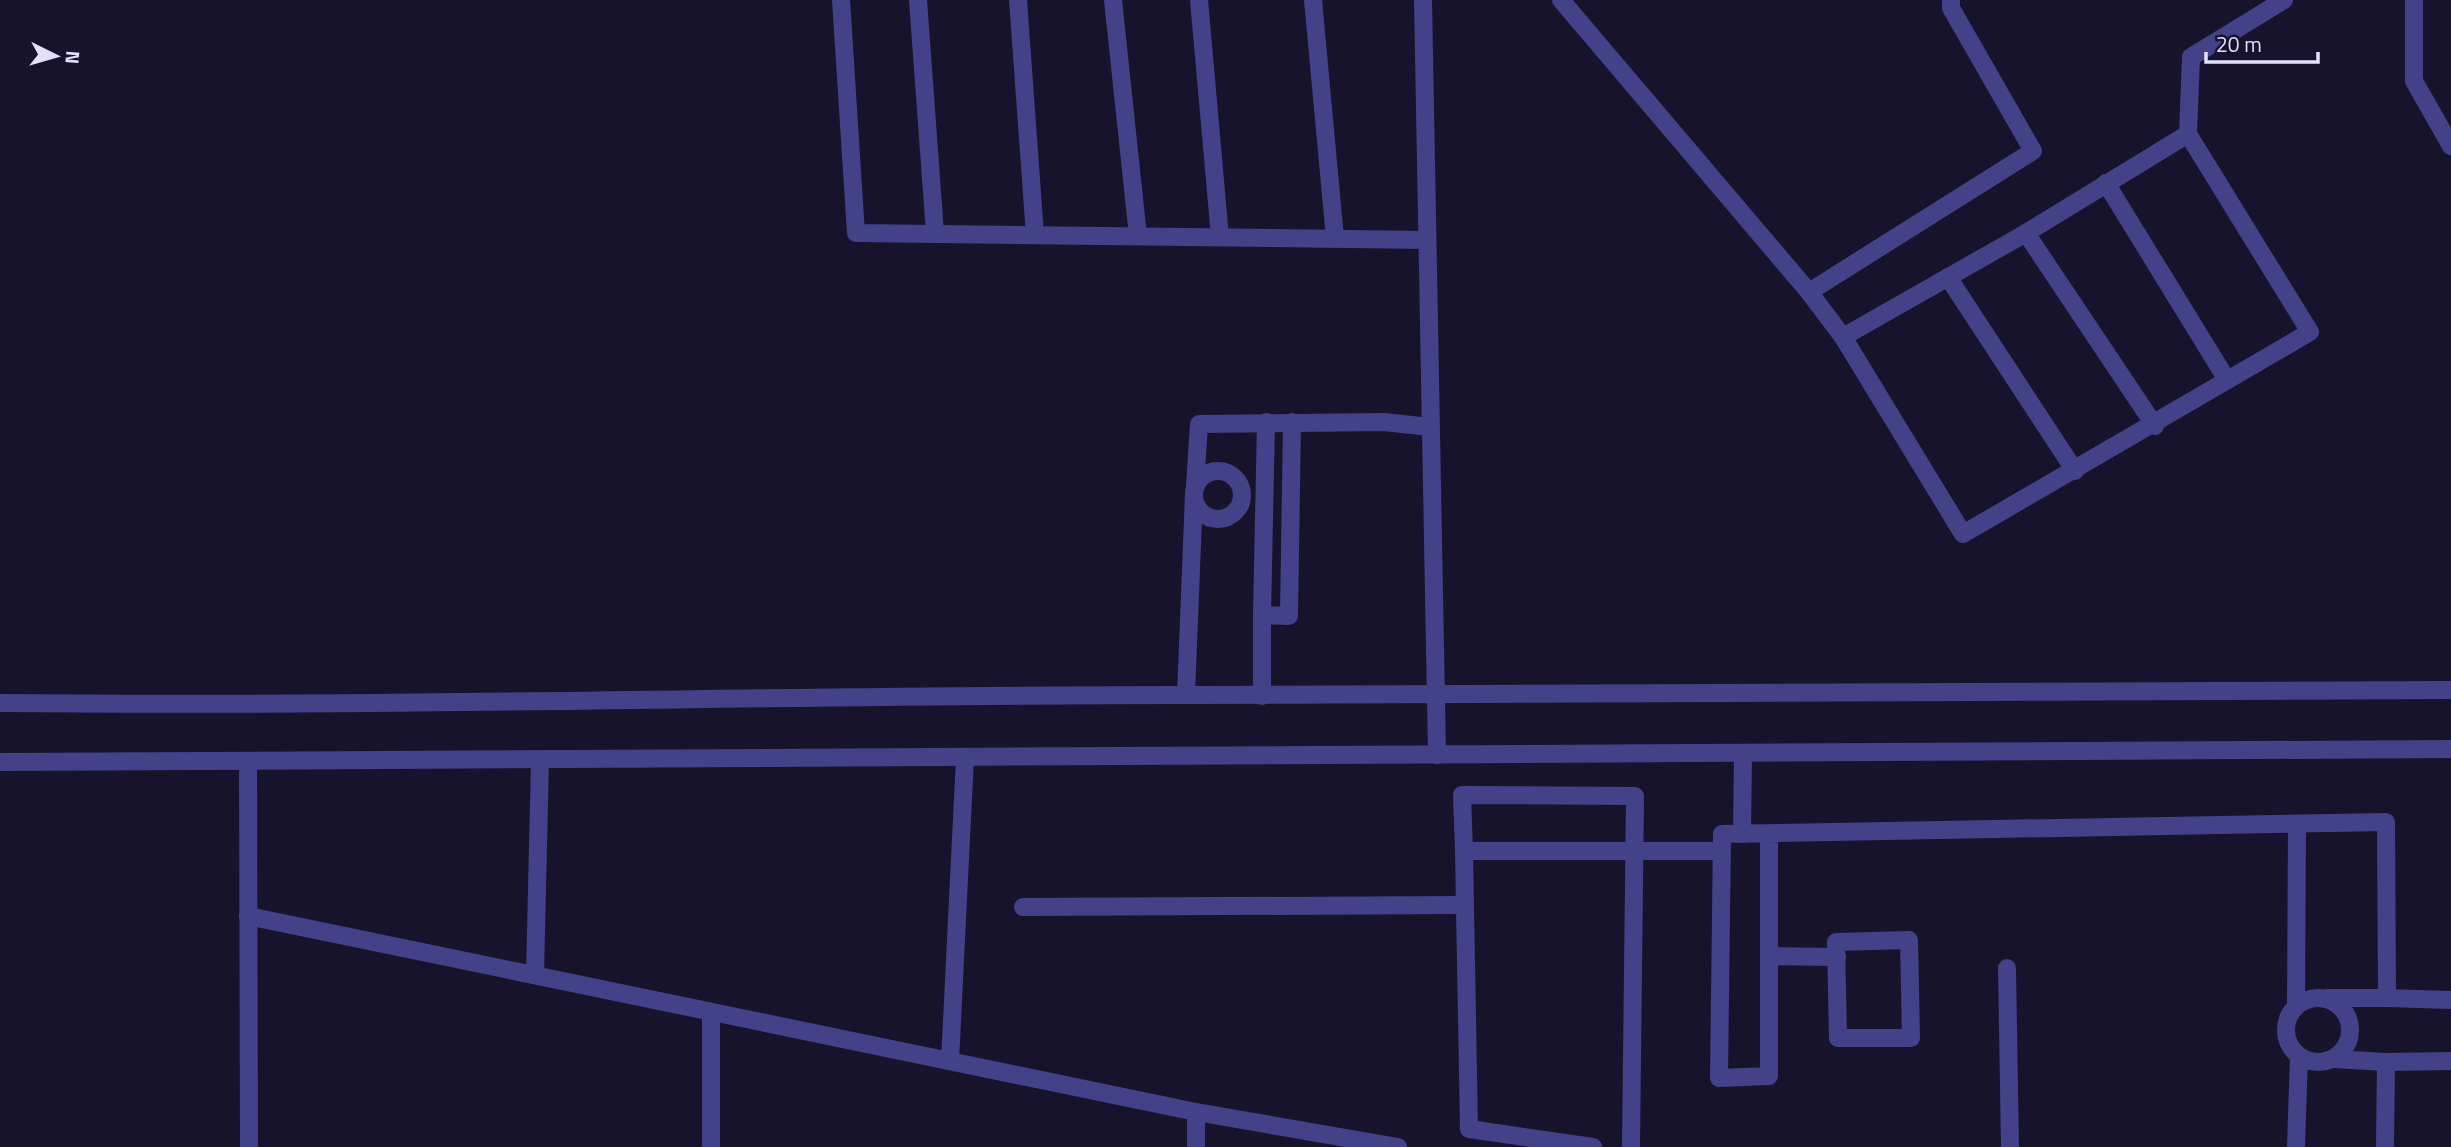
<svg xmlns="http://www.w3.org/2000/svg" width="2451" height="1147" viewBox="0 0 2451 1147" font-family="'Titillium Web',sans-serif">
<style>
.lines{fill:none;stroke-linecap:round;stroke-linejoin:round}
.minor{stroke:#434288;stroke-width:18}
</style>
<rect width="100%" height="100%" fill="#17132c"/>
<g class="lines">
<g class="minor">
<path d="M841 0 856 233 1427 240"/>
<path d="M918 0 935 233"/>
<path d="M1018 0 1035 235"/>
<path d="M1113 0 1138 236"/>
<path d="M1199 0 1220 237"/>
<path d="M1313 0 1335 238"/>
<path d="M1423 0 1437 755"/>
<path d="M1561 0 1809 292 2033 151 1951 8V0"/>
<path d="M2414 0V81L2451 146"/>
<path d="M2188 134 2026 233 1843 337 1963 534 2310 332 2188 134 2191 57 2284 0"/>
<path d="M2106 183 2227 380"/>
<path d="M2026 233 2155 426"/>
<path d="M1948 277 2075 471"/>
<path d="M1809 292 1843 337"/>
<circle cx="1218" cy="495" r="24"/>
<path d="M1195 486 1199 424 1384 422 1430 427"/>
<path d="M1262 615 1266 422"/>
<path d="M1186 695 1194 494"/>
<path d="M1262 696V615L1289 616 1292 422"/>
<path d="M0 703C394 707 788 695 1182 695 1605 694 2028 693 2451 690"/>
<path d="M0 762 2451 749"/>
<path d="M248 762 249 1147"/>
<path d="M1742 834 1743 753"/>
<path d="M1769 834V1076L1719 1078 1722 834 2386 822 2387 998 2451 1000"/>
<path d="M1464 851 1462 795 1635 796 1631 1147"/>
<path d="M1023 907 1465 905"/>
<path d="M248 916 1196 1112 1398 1147"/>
<path d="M1909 940 1911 1038H1838L1836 942Z"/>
<path d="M1769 956 1837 957"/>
<path d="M2007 968 2010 1147"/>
<path d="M535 975 540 760"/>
<circle cx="2318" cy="1030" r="32"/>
<path d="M2327 998H2387"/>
<path d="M2296 1006 2297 824"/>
<path d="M711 1012V1147"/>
<path d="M2334 1059 2386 1062"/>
<path d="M950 1061 965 758"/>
<path d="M1196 1112V1147"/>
<path d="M1593 1147 1469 1129 1464 851H1722"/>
<path d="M2296 1147 2299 1057"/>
<path d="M2385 1147 2386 1062 2451 1061"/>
</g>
</g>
<g transform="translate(56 56) rotate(95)" stroke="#17132c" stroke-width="5" paint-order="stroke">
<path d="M0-5L12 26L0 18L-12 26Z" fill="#e3e0fd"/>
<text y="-10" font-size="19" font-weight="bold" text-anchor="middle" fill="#e3e0fd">N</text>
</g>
<path d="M2206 52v10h112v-10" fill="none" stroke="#e3e0fd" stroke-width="3.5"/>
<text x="2216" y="52" font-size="21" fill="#e3e0fd" stroke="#17132c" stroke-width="5" paint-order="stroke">20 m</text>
</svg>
